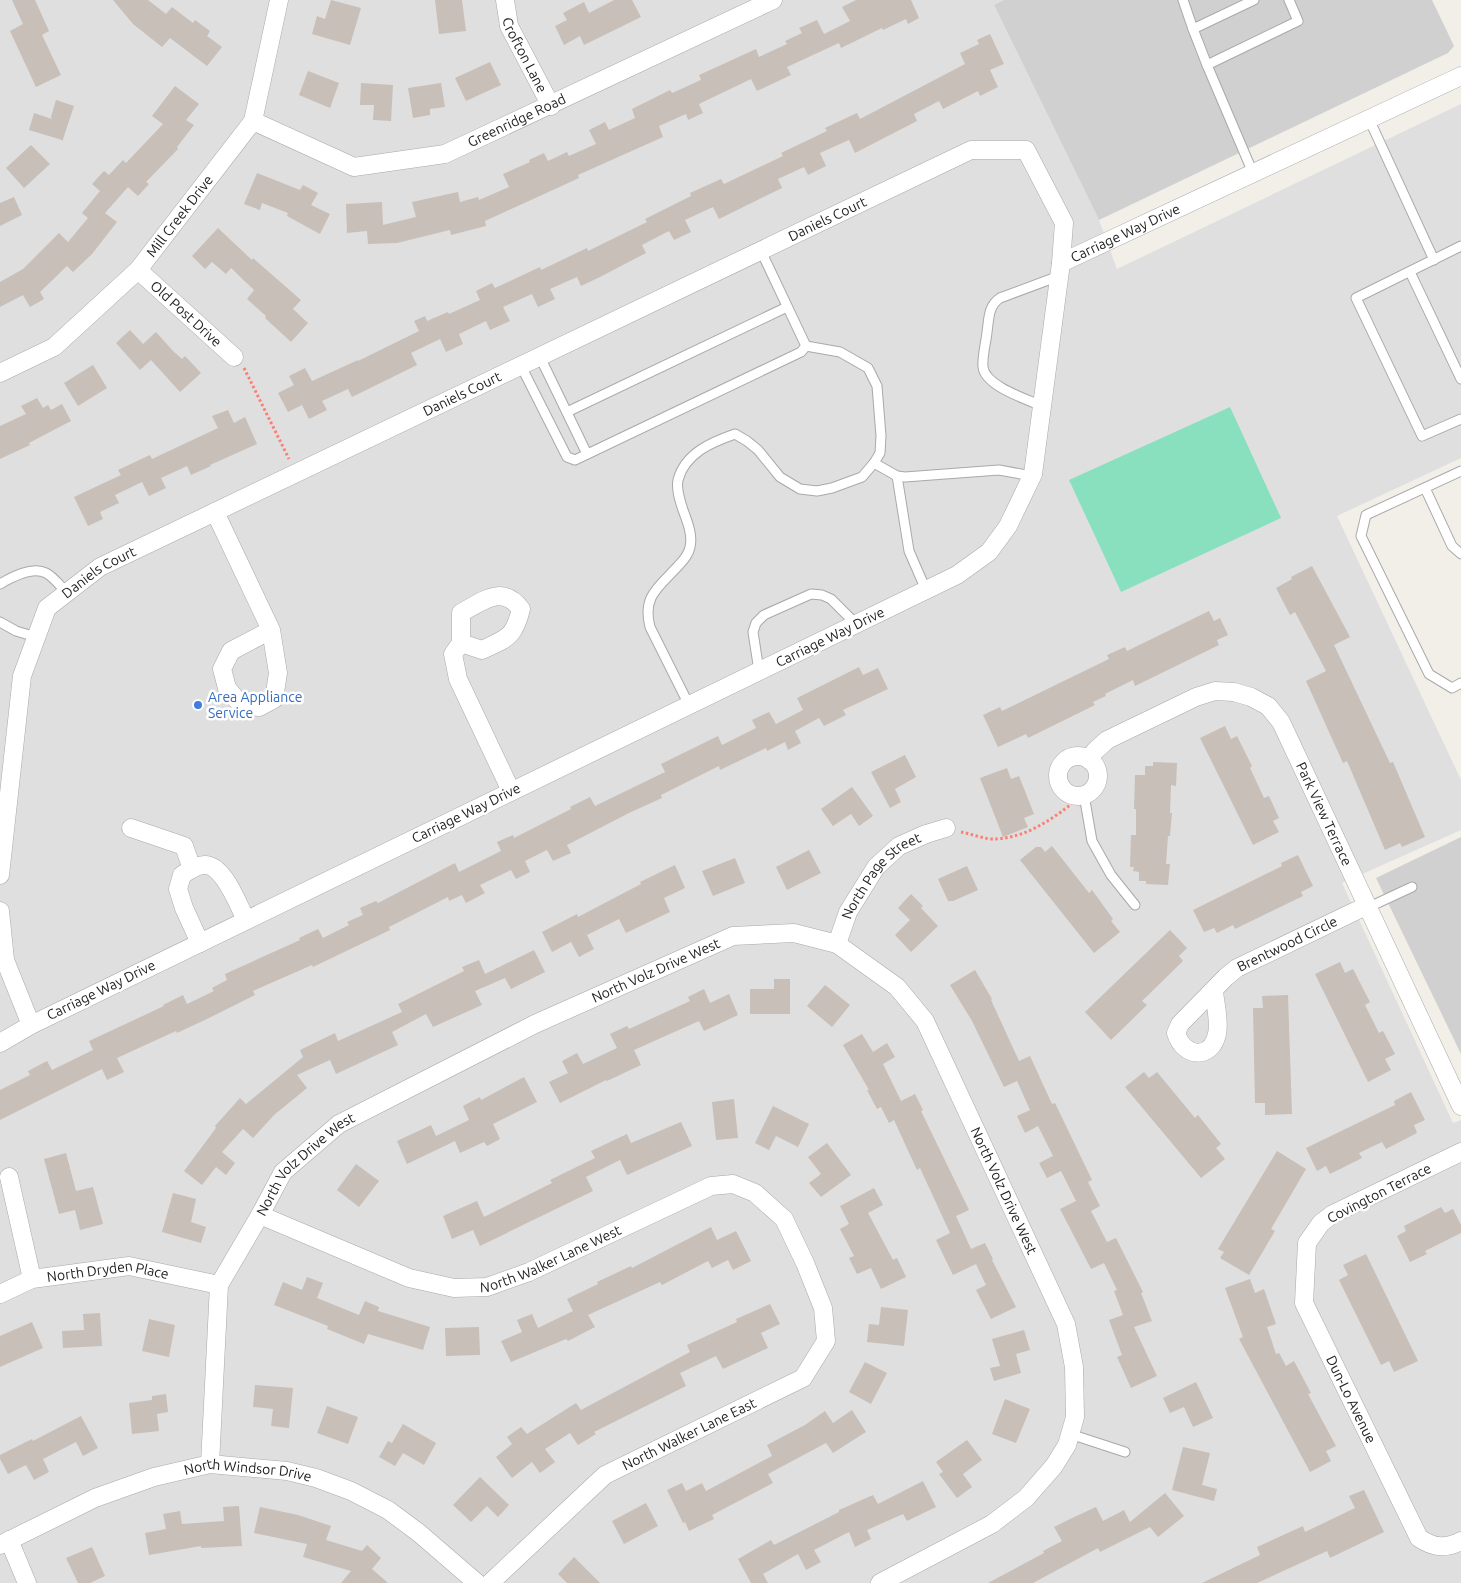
<svg xmlns="http://www.w3.org/2000/svg" width="1461" height="1583" viewBox="0 0 1461 1583" font-family="Ubuntu,sans-serif">
<style>
.residential{fill:#e0dfdf}
.religious{fill:#d0d0d0}
.pitch{fill:#88e0be}
.building{fill:#c7bfb8}
.lines{fill:none;stroke-linecap:round;stroke-linejoin:round}
.lane-casing{stroke:#a9a9a9;stroke-width:11}
.street-casing{stroke:#a9a9a9;stroke-width:19}
.path{stroke:#fa8072;stroke-width:3;stroke-dasharray:2.5 2.5;stroke-linecap:butt}
.lane{stroke:#fff;stroke-width:9}
.street{stroke:#fff;stroke-width:18}
.shop-dot{fill:#3f7fe0;stroke:#fff;stroke-width:2}
.labels{text-anchor:middle;stroke-width:5;stroke-linejoin:round;paint-order:stroke}
.street-label{font-size:14px;fill:#222;stroke:#fff}
.shop-label{font-size:14px;fill:#366cbe;stroke:#fff;text-anchor:start}
</style>
<rect width="100%" height="100%" fill="#f2efe9"/>
<path class="residential" d="M0 0H1004L994 5 1099 220 1117 269 1461 104V458L1337 516 1461 780V830L1342 883 1453 1123 1461 1120V1583H0Z"/>
<g class="religious">
<path d="M1004 0H1432L1454 46 1448 53 1099 220 994 5Z"/>
<path d="M1461 837V1054L1376 878Z"/>
</g>
<path class="pitch" d="M1230 407 1281 518 1121 592 1069 480Z"/>
<g class="building">
<path d="M12 0H35L49 31 42 35 61 75 36 87 10 31 23 24Z"/>
<path d="M113 0H148L166 14 172 7 193 23 195 20 210 31 207 36 222 47 207 66 170 38 162 47 133 24Z"/>
<path d="M331 0 361 8 350 45 312 34 317 16 325 19Z"/>
<path d="M435 0H462L466 31 439 34Z"/>
<path d="M614 0H632L641 17 584 45 580 36 564 45 555 26 567 20 563 13 584 2 589 13Z"/>
<path d="M856 0H911L919 18 908 24 906 19 883 30 882 28 841 48 839 43 787 67 791 75 757 91 751 79 699 104 703 113 688 120 686 114 659 126 663 137 578 175 579 178 485 221 486 226 451 235 450 230 397 243 368 244 367 231 347 233 346 204 382 202 383 225 416 217 412 202 458 192 460 202 478 197 479 200 509 187 503 174 530 162 529 160 544 153 548 161 567 152 569 156 596 144 589 130 605 122 609 130 635 118 632 109 670 90 672 93 701 80 699 75 756 49 759 57 787 44 785 41 802 33 799 28 817 20 824 34 850 21 842 7Z"/>
<path d="M990 34 1004 64 990 70 998 87 980 96 978 91 943 109 939 101 914 114 917 121 855 153 849 140 820 153 826 166 808 175 804 167 778 179 782 188 719 219 713 207 685 220 691 232 674 240 669 231 642 245 646 253 600 277 581 286 577 277 550 289 555 299 538 307 532 294 503 307 510 321 490 330 486 321 459 334 463 344 446 352 440 339 411 353 417 365 352 397 348 389 322 401 327 410 309 419 302 405 288 412 278 393 294 385 289 376 305 368 312 381 358 360V361L419 331 414 321 425 316 427 321 448 312 449 314 480 300 476 291 492 283 495 288 540 267 541 270 587 248 588 251 647 222 645 219 691 196 690 193 721 179 724 184 783 156 781 153 827 131 825 128 857 113 860 119 965 64 960 53 979 44 977 40Z"/>
<path d="M490 62 501 85 466 101 455 78Z"/>
<path d="M308 71 339 83 330 108 299 95Z"/>
<path d="M361 83 393 85 391 121 373 120 374 105H360Z"/>
<path d="M441 83 445 107 430 109V115L413 118 408 88Z"/>
<path d="M175 86 199 104 186 120 194 125 177 147 178 149 146 182 149 184 138 196 128 187 105 213 117 222 92 254 73 272 67 266 40 292 44 299 30 307 23 295 0 307V282L23 269 59 233 68 242 88 218 82 213 100 191 92 184 104 171 109 175 123 160 126 163 163 124 152 116Z"/>
<path d="M56 100 74 106 62 142V140L29 130 34 113 52 119 51 117Z"/>
<path d="M31 145 50 164 24 188 6 168Z"/>
<path d="M257 173 300 190 303 185 318 193 311 205 330 214 320 234 287 216 288 213 262 203 260 210 244 204Z"/>
<path d="M14 197 22 215 0 226V203Z"/>
<path d="M218 228 252 260 253 258 301 300 293 309 308 323 291 342 265 318 266 316 247 299 254 290 231 268 226 274 212 262 205 269 192 256Z"/>
<path d="M130 330 143 344 156 332 173 351 182 359 185 356 201 373 180 392 151 360 140 370 116 343Z"/>
<path d="M93 365 107 388 78 406 64 383Z"/>
<path d="M37 398 43 408 48 405 51 410 62 404 71 421 29 443 30 445 0 459V426L26 414 21 406Z"/>
<path d="M228 410 234 423 245 417 257 444 210 465 211 466 191 475 187 466 161 478 166 488 149 496 142 482 115 495 119 503 100 512 103 519 88 526 74 497 121 475 118 470 150 455 152 459 218 428 212 416Z"/>
<path d="M1312 566 1350 637 1334 645 1390 763 1393 762 1425 837 1402 847 1400 843 1385 850 1347 761 1343 763 1306 681 1326 671 1295 612 1290 615 1276 588 1292 579 1291 577Z"/>
<path d="M1209 611 1214 621 1220 618 1228 635 1217 640 1219 645 1135 686 1133 680 1105 694 1106 696 1093 702 1095 705 1028 738 1026 734 998 747 983 715 1000 707 1002 711 1109 659 1107 655 1125 647 1127 651Z"/>
<path d="M859 667 863 675 878 668 888 689 843 710 846 715 824 726 819 718 795 731 801 743 788 750 785 742 767 751 766 748 720 770 719 766 661 795 662 798 629 813 567 845 571 853 553 861 547 850 525 861 530 872 516 879 511 870 480 885 485 893 466 903 462 895 449 901 448 897 389 927 390 930 313 967 312 965 253 991 255 995 209 1018 177 1033 176 1031 117 1058 124 1072 107 1080 102 1069 0 1120V1090L30 1075 28 1071 47 1061 52 1070 93 1050 89 1041 164 1006 163 1005 183 995 187 1004 214 991 212 988 227 980 225 974 300 940 299 938 318 929 323 938 349 925 347 922 363 915 360 908 376 901 378 903 455 863 459 872 501 851 497 842 513 835 514 838 571 809 570 807 590 797 595 806 665 772 661 764 718 736 722 745 756 728 752 720 769 712 776 724 803 710 797 698Z"/>
<path d="M1225 726 1231 739 1237 736 1252 766 1250 768 1264 798 1269 796 1279 818 1273 821 1279 832 1253 845 1200 738Z"/>
<path d="M905 755 916 777 895 789 901 802 890 808 871 772Z"/>
<path d="M1153 762 1177 763 1176 786 1171 785 1170 813H1172L1170 836H1168L1166 864H1170L1168 885 1146 884V881H1139V872L1133 871 1134 867H1130L1131 835H1136V809H1134L1135 775H1145V766H1153Z"/>
<path d="M1007 768 1011 779 1019 776 1034 814 1024 818 1028 827 1003 837 980 778Z"/>
<path d="M852 787 873 816 859 826 851 814 833 826 821 809Z"/>
<path d="M1052 846 1089 893 1092 890 1113 919 1111 921 1120 932 1094 953 1020 860 1036 847H1041L1045 852Z"/>
<path d="M809 850 821 873 787 890 776 867Z"/>
<path d="M1298 855 1313 886 1301 892 1303 896 1235 929 1233 925 1217 933 1214 928 1204 932 1193 910 1282 866 1281 863Z"/>
<path d="M735 858 745 883 713 896 702 871Z"/>
<path d="M675 865 685 888 664 898 670 912 626 933 619 919 587 935 594 949 579 957 571 942 552 952 542 932 577 914 578 917 641 884 640 882Z"/>
<path d="M967 866 978 890 953 901H948L938 879Z"/>
<path d="M911 894 923 906 921 908 938 926 911 952 895 935 910 920 898 908Z"/>
<path d="M1170 930 1187 948 1179 956 1183 961 1142 1001 1147 1005 1111 1040 1085 1012Z"/>
<path d="M534 950 545 972 511 989 505 978 475 991 482 1005 433 1027 426 1014 392 1032 398 1045 336 1074 330 1060 297 1075 307 1088 274 1115 253 1138 243 1129 222 1152 235 1163 226 1175 216 1167 202 1185 184 1171 216 1128 215 1126 240 1098 246 1104 303 1057 300 1050 335 1033 338 1041 402 1012 398 1004 464 971 462 967 479 960 485 974Z"/>
<path d="M1340 962 1345 973 1353 969 1370 1002 1365 1005 1379 1033 1383 1031 1395 1054 1385 1059 1391 1070 1368 1082 1315 974Z"/>
<path d="M975 970 992 999 991 1000 1019 1061 1030 1056 1052 1104 1055 1103 1092 1180 1088 1182 1100 1206 1091 1211 1107 1242 1116 1238 1143 1292 1141 1293 1152 1321 1134 1327 1157 1376 1131 1388 1117 1357 1122 1355 1109 1320 1123 1315 1114 1291 1117 1290 1104 1263 1091 1269 1060 1209 1076 1201 1061 1171 1047 1178 1039 1163 1053 1156 1038 1126 1025 1133 1017 1116 1030 1110 1017 1081 1004 1087 972 1021 950 985Z"/>
<path d="M774 979H790V1014H750V989H774Z"/>
<path d="M825 985 850 1005 832 1027 807 1006Z"/>
<path d="M704 989 710 1003 729 994 738 1015 704 1031 699 1021 634 1050 641 1065 607 1081 606 1080 560 1103 549 1082 568 1073 562 1061 577 1053 583 1064 617 1048 610 1034 627 1026 629 1029 690 1001 688 997Z"/>
<path d="M1288 995 1292 1114 1265 1115V1103H1255L1253 1008H1263L1262 996Z"/>
<path d="M862 1034 873 1052 887 1043 895 1057 883 1064 901 1101 915 1094 923 1110 921 1111 969 1210 956 1216 971 1249 985 1243 993 1259 992 1260 1016 1307 991 1319 976 1290 986 1285 976 1264 953 1275 936 1240 950 1233 920 1168 917 1170 894 1120 889 1123 881 1107 877 1109 867 1090H869L843 1045Z"/>
<path d="M1144 1072 1149 1078 1157 1072 1195 1118 1198 1115 1221 1144 1216 1148 1225 1159 1201 1178 1125 1087Z"/>
<path d="M524 1077 537 1102 493 1124 500 1139 487 1146 484 1142 460 1153 455 1141 407 1164 397 1141 431 1125 436 1136 469 1120 463 1106 480 1097 481 1100Z"/>
<path d="M1411 1092 1425 1120 1414 1125 1417 1133 1386 1149 1382 1142 1359 1153 1362 1158 1330 1174 1326 1166 1317 1171 1306 1148 1395 1105 1394 1101Z"/>
<path d="M734 1099 738 1138 716 1140 712 1102Z"/>
<path d="M773 1106 809 1124 798 1147 776 1136 769 1150 755 1143Z"/>
<path d="M681 1122 692 1146 627 1175 620 1160 586 1177 593 1191 480 1246 473 1230 452 1239 443 1216 477 1201 484 1217 552 1183 550 1180 595 1158 591 1151 627 1134 631 1143Z"/>
<path d="M827 1143 851 1175 821 1197 809 1183 821 1174 808 1157Z"/>
<path d="M1277 1151 1306 1169 1271 1229 1275 1231 1249 1275 1220 1258 1224 1252 1218 1249Z"/>
<path d="M66 1153 76 1191 93 1187 103 1224 80 1230 75 1210 59 1214 44 1159Z"/>
<path d="M356 1164 379 1181 359 1207 337 1190Z"/>
<path d="M874 1188 883 1205 868 1213 893 1260 897 1258 906 1277 881 1289 871 1268 857 1274 849 1258 854 1256 840 1229 849 1224 840 1206Z"/>
<path d="M173 1193 196 1199 191 1222 206 1227 201 1243 162 1232Z"/>
<path d="M1441 1207 1445 1213 1453 1209 1461 1225V1233L1425 1251 1427 1254 1410 1262 1397 1236 1406 1231 1404 1226Z"/>
<path d="M711 1227 717 1240 736 1231 751 1261 733 1270 728 1260 712 1268 708 1261 662 1285 660 1282 588 1315 595 1327 568 1341 566 1339 511 1362 501 1341 522 1332 517 1320 532 1314 538 1328 573 1311 567 1299 598 1284 597 1282 631 1266 632 1268Z"/>
<path d="M1366 1254 1418 1361 1394 1372 1389 1361 1381 1365 1339 1280 1348 1275 1343 1265Z"/>
<path d="M307 1277 323 1283 317 1298 359 1315 365 1301 379 1307 378 1311 430 1327 423 1350 368 1334 364 1344 327 1329 328 1326 274 1305 283 1282 302 1290Z"/>
<path d="M1250 1279 1255 1293 1264 1289 1276 1324 1267 1327 1276 1354 1279 1353 1286 1366 1294 1361 1311 1393 1308 1394 1336 1446 1326 1451 1331 1461 1310 1472 1239 1339 1243 1337 1225 1288Z"/>
<path d="M770 1304 780 1324 761 1333 768 1348 723 1369 716 1356 680 1373 686 1386 594 1432 596 1434 578 1445 570 1433 545 1449 555 1462 540 1473 532 1462 512 1478 496 1457 512 1444 507 1437 521 1427 527 1434 576 1403 581 1410 690 1352 687 1345 737 1322 736 1319Z"/>
<path d="M881 1307 908 1310 904 1346 867 1342 869 1324 879 1325Z"/>
<path d="M100 1313 102 1346 63 1348 62 1331 84 1330 83 1314Z"/>
<path d="M149 1319 175 1325 169 1357 142 1351Z"/>
<path d="M32 1322 43 1348 0 1367V1336Z"/>
<path d="M479 1327 480 1355 446 1356 445 1328Z"/>
<path d="M1024 1330 1030 1350 1016 1354 1021 1373 994 1381 990 1368 1000 1366 992 1339Z"/>
<path d="M865 1362 887 1373 871 1404 849 1392Z"/>
<path d="M1196 1382 1213 1418 1193 1427 1184 1407 1170 1413 1163 1398Z"/>
<path d="M255 1385 293 1388 289 1428 271 1426 273 1409 253 1407Z"/>
<path d="M166 1394 168 1412 157 1414 159 1431 132 1434 129 1403 152 1400V1396Z"/>
<path d="M1005 1399 1030 1409 1016 1443 992 1434Z"/>
<path d="M327 1406 358 1417 348 1444 317 1433Z"/>
<path d="M852 1410 866 1432 833 1453 826 1443 768 1474 773 1483 712 1515 714 1519 689 1531 685 1522 683 1523 667 1490 682 1483 686 1491 702 1483 706 1491 772 1456 767 1445 805 1425 825 1411 833 1423Z"/>
<path d="M81 1416 98 1448 83 1456 76 1442 43 1459 49 1472 34 1480 26 1465 8 1474 0 1459V1455L32 1439 33 1441Z"/>
<path d="M403 1424 436 1443 424 1465 403 1453 395 1466 379 1457 388 1441 392 1443Z"/>
<path d="M967 1440 982 1460 963 1474 972 1487 957 1498 939 1474 943 1472 936 1462Z"/>
<path d="M1183 1447 1210 1453 1202 1485 1217 1489 1214 1501 1172 1490Z"/>
<path d="M480 1477 509 1505 498 1517 487 1506 471 1522 453 1505Z"/>
<path d="M923 1481 936 1507 907 1521 903 1514 867 1530 871 1539 855 1547 849 1532 814 1550 821 1562 806 1570 798 1554 763 1574 768 1583H751L738 1559 771 1540 774 1545 839 1512V1510L873 1495 878 1504Z"/>
<path d="M1364 1490 1384 1532 1330 1558 1327 1551 1257 1583H1202L1260 1555 1257 1547 1303 1526 1305 1532 1355 1508 1349 1496Z"/>
<path d="M1165 1493 1184 1516 1158 1537 1150 1527 1100 1552 1098 1548 1033 1583H988L1044 1553 1043 1551 1062 1541 1054 1527 1070 1519 1096 1507 1103 1521 1124 1510 1130 1522Z"/>
<path d="M646 1503 658 1526 624 1544 612 1521Z"/>
<path d="M239 1506 242 1546 201 1548V1546L149 1555 145 1533 166 1529 163 1514 180 1511 182 1524 224 1521 223 1507Z"/>
<path d="M260 1507 298 1515 331 1526 326 1540 362 1551 367 1545 381 1558 372 1569 388 1583H341L351 1571 303 1557 307 1544 254 1533Z"/>
<path d="M92 1547 105 1576 90 1583H78L66 1558Z"/>
<path d="M574 1557 600 1583H567L558 1574Z"/>
</g>
<g class="lines">
<defs>
<g id="lane">
<path d="M1183 0 1193 29"/>
<path d="M1207 65 1298 21 1289 0"/>
<path d="M1369 119 1434 260"/>
<path d="M1253 173 1207 65 1193 29 1254 0"/>
<path d="M1461 246 1356 298 1422 436 1461 419"/>
<path d="M761 251 806 346"/>
<path d="M1410 272 1461 379"/>
<path d="M540 357 587 454"/>
<path d="M521 366 567 457 575 460 801 352 806 346"/>
<path d="M1042 406C1026 399 985 386 983 367 982 356 986 343 987 332 989 319 988 306 1000 298L1059 276"/>
<path d="M567 412 787 307"/>
<path d="M874 463 897 476 905 477 999 470 1032 476"/>
<path d="M1461 471 1366 515 1361 536 1429 674 1452 688 1461 683"/>
<path d="M897 476 909 551 926 590"/>
<path d="M1425 488 1452 546 1461 554"/>
<path d="M0 584C12 577 32 566 46 573 54 577 61 587 67 593"/>
<path d="M0 622 16 631 36 637"/>
<path d="M759 671 753 632 756 623 764 615 811 594 822 595 831 599 856 624"/>
<path d="M689 705 650 627C642 596 659 587 678 566 683 561 689 553 690 547 693 535 687 521 683 510 680 501 676 489 678 480 685 453 712 442 735 434L747 441 758 450 780 477 800 489 817 491 832 488 862 477 874 463 880 453 881 436 877 386 868 368 840 352 806 346"/>
<path d="M1084 795 1092 841 1111 875 1135 905"/>
<path d="M1367 908 1412 887"/>
<path d="M1070 1434 1125 1452"/>
</g>
<g id="street">
<path id="s1" d="M505 0 509 26 551 106"/>
<path id="s2" d="M253 121 354 167 445 154 773 0"/>
<path id="s3" d="M1061 263 1461 76"/>
<path id="s4" d="M138 270 234 357"/>
<path id="s5" d="M0 373 54 347 138 270 253 121 279 0"/>
<path d="M215 512 271 630 278 673 274 699 259 707 241 705 227 688 222 669 231 651 271 630"/>
<path d="M461 643 482 650C507 638 514 638 521 609 502 584 483 601 461 613V643L453 654 458 679 511 791"/>
<circle cx="1078" cy="776" r="20"/>
<path id="s6" d="M1089 760 1095 751 1107 740 1196 697 1215 691 1234 692 1251 697 1268 706 1281 722 1461 1106"/>
<path d="M131 828 184 846 192 869"/>
<path id="s7" d="M0 875 22 676 47 608 100 567 971 150H1026L1064 223 1061 263 1033 474 1008 526 989 552 957 575 31 1025 0 1043"/>
<path d="M0 911 5 960 31 1025"/>
<path d="M200 943 184 908 178 889 182 875C188 871 197 865 204 865 224 864 238 905 246 920"/>
<path id="s8" d="M837 944 848 912 876 867 899 846 926 834 946 828"/>
<path id="s9" d="M1214 991C1215 1004 1220 1021 1217 1034 1212 1059 1184 1059 1176 1033L1180 1024 1226 977 1237 968 1366 906"/>
<path id="s10" d="M1461 1152 1333 1214 1321 1223 1307 1243 1304 1303 1419 1538C1434 1548 1445 1549 1461 1541"/>
<path d="M9 1177 32 1279"/>
<path id="s11" d="M260 1215 409 1278 454 1288 487 1287 529 1272 711 1186 733 1184 755 1193 784 1219 805 1263 823 1308 826 1341 803 1378 605 1475 490 1583"/>
<path id="s12" d="M0 1294 32 1279 129 1266 219 1285"/>
<path id="s13" d="M210 1464 219 1285 260 1215 283 1172 339 1124 535 1024 733 936 794 933 837 944 897 987 925 1021 1066 1324 1074 1367 1075 1417 1067 1445 1054 1466 1026 1498 992 1524 880 1583"/>
<path d="M9 1540 27 1583"/>
<path id="s14" d="M0 1545 95 1498 154 1477 210 1464 287 1471 316 1478 351 1491 388 1510 419 1533 477 1583"/>
</g>
</defs>
<use href="#lane" class="lane-casing"/>
<use href="#street" class="street-casing"/>
<g class="path">
<path d="M244 368 289 459"/>
<path d="M961 832C972 834 986 840 996 839 1027 837 1051 820 1074 802"/>
</g>
<use href="#lane" class="lane"/>
<use href="#street" class="street"/>
</g>
<circle class="shop-dot" cx="198" cy="705" r="5"/>
<g class="labels">
<g class="street-label">
<text dy="5" stroke="none"><textPath href="#s1" startOffset="59">Crofton Lane</textPath></text>
<text dy="5" stroke="none"><textPath href="#s2" startOffset="282">Greenridge Road</textPath></text>
<text dy="5" stroke="none"><textPath href="#s5" startOffset="242">Mill Creek Drive</textPath></text>
<text dy="5" stroke="none"><textPath href="#s7" startOffset="1146">Daniels Court</textPath></text>
<text dy="5" stroke="none"><textPath href="#s3" startOffset="71">Carriage Way Drive</textPath></text>
<text dy="5" stroke="none"><textPath href="#s4" startOffset="65">Old Post Drive</textPath></text>
<text dy="5" stroke="none"><textPath href="#s7" startOffset="741">Daniels Court</textPath></text>
<text dy="5" stroke="none"><textPath href="#s7" startOffset="336">Daniels Court</textPath></text>
<text transform="translate(830 637) rotate(-26)" y="5">Carriage Way Drive</text>
<text transform="translate(466 813) rotate(-26)" y="5">Carriage Way Drive</text>
<text dy="5" stroke="none"><textPath href="#s6" startOffset="324">Park View Terrace</textPath></text>
<text dy="5" stroke="none"><textPath href="#s8" startOffset="84">North Page Street</textPath></text>
<text dy="5" stroke="none"><textPath href="#s9" startOffset="249">Brentwood Circle</textPath></text>
<text dy="5" stroke="none"><textPath href="#s13" startOffset="735">North Volz Drive West</textPath></text>
<text transform="translate(101 990) rotate(-26)" y="5">Carriage Way Drive</text>
<text dy="5" stroke="none"><textPath href="#s13" startOffset="330">North Volz Drive West</textPath></text>
<text dy="5" stroke="none"><textPath href="#s13" startOffset="1230">North Volz Drive West</textPath></text>
<text transform="translate(1379 1193) rotate(-27)" y="5">Covington Terrace</text>
<text dy="5" stroke="none"><textPath href="#s11" startOffset="310">North Walker Lane West</textPath></text>
<text dy="5" stroke="none"><textPath href="#s12" startOffset="112">North Dryden Place</textPath></text>
<text dy="5" stroke="none"><textPath href="#s10" startOffset="349">Dun-Lo Avenue</textPath></text>
<text transform="translate(689 1434) rotate(-26)" y="5">North Walker Lane East</text>
<text dy="5" stroke="none"><textPath href="#s14" startOffset="264">North Windsor Drive</textPath></text>
</g>
<g class="shop-label">
<text x="208" y="702">Area Appliance<tspan x="208" dy="16">Service</tspan></text>
</g>
</g>
</svg>
